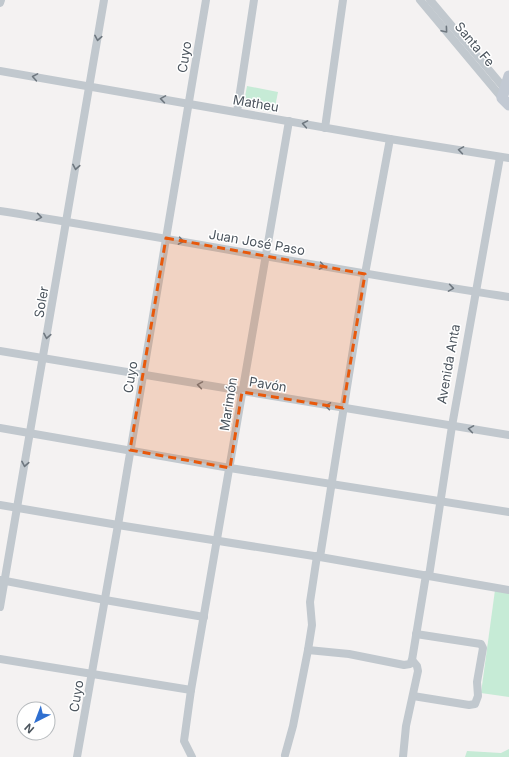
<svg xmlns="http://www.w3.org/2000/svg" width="509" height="757" viewBox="0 0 509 757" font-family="Inter,sans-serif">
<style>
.green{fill:#c6ebd6}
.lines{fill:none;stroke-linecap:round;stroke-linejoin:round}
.street{stroke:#c1c8ce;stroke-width:8}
.secondary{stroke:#c2c9d3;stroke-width:11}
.oneway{stroke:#6e777f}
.marked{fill:#e8590c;fill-opacity:0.2;stroke:#e8590c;stroke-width:3;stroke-dasharray:8 5;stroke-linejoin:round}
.labels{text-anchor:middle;stroke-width:3;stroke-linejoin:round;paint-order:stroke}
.street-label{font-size:13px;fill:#4b545d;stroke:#fff}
</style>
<rect width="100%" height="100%" fill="#f4f2f2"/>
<g class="green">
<path d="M247 86 278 92 274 112 243 107Z"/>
<path d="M495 590 509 593V697L481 693Z"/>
<path d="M509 749V757H465L467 751 501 753Z"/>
</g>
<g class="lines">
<g class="street">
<path d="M420 0 502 98"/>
<path d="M430 0 505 89"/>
<path d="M0 3 1 0"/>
<path d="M0 71 390 139 509 158"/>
<path d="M237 112 254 0"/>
<path d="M325 128 343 0"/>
<path d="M0 211C170 238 339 271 509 297"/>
<path d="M0 351 509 435"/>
<path d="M0 428 230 468 509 512"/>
<path d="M0 505 118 525 320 557 509 590"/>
<path d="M320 557 365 274 390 139"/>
<path d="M429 576 452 426 500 157"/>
<path d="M0 580 105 600 204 617"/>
<path d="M0 607 104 0"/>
<path d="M308 650 349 654 404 665 410 664 412 660 426 575"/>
<path d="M0 659 191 690"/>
<path d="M413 696 469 705 475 704 478 696 477 682 483 648 481 644 416 634"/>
<path d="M285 755 293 726 308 650 312 625 310 602 317 556"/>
<path d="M77 757 118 525 206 0"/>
<path d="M192 757 184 741 191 690 289 121"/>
<path d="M403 757 406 726 418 671 417 666 412 660"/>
</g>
<path class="secondary" d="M509 76 502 98 509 105"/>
</g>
<defs><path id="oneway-chevron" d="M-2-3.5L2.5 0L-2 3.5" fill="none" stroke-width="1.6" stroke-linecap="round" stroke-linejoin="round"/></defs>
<g class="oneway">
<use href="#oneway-chevron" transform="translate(445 30) rotate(50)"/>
<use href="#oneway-chevron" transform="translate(98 38) rotate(100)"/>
<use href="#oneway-chevron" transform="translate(35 77) rotate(-170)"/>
<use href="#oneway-chevron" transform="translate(163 99) rotate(-171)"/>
<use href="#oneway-chevron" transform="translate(305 124) rotate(-170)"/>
<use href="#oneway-chevron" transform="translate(461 150) rotate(-171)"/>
<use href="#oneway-chevron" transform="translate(76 167) rotate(100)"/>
<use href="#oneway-chevron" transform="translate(39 217) rotate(9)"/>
<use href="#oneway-chevron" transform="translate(181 241) rotate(10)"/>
<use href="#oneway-chevron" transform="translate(322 266) rotate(10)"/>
<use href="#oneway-chevron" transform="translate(451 288) rotate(9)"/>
<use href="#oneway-chevron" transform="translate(47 336) rotate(100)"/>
<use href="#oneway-chevron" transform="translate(200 385) rotate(-171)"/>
<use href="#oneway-chevron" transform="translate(328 406) rotate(-171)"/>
<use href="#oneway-chevron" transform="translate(471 429) rotate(-171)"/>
<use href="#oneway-chevron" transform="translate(25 464) rotate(100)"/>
</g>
<path class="marked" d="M166 238 365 274 343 408 242 392 230 468 130 450Z"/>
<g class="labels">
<g class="street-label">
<text transform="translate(475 44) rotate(50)" y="5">Santa Fe</text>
<text transform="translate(184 57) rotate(-81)" y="5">Cuyo</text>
<text transform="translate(256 103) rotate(10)" y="5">Matheu</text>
<text transform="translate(257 242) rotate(10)" y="5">Juan José Paso</text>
<text transform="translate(41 302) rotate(-80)" y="5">Soler</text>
<text transform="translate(448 364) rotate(-80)" y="5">Avenida Anta</text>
<text transform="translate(130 377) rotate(-80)" y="5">Cuyo</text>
<text transform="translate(268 384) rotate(9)" y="5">Pavón</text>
<text transform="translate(228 404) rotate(-81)" y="5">Marimón</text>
<text transform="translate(76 696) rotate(-80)" y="5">Cuyo</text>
</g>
</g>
<g transform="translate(36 721) rotate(222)"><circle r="19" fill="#ffffff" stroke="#b7bbbe"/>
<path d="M0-3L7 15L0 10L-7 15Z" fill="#2f6fd0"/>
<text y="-6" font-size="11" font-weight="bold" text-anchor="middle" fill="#4b545d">N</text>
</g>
</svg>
